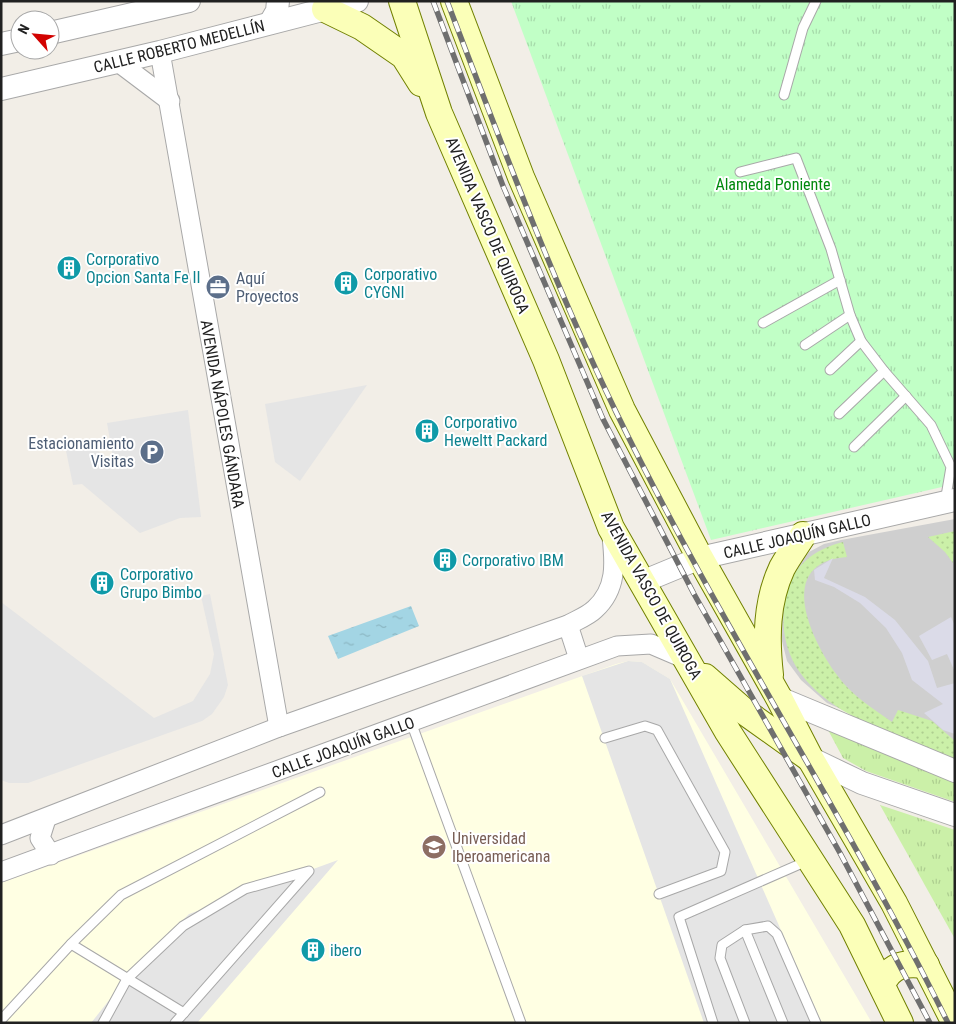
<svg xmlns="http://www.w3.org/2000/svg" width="956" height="1024" viewBox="0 0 956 1024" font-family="'Roboto Condensed',sans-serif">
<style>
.education{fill:#ffffe3}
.religious{fill:#cfcfcf}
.grass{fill:url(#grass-tufts)}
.park{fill:url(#park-tufts)}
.garden{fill:url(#garden-dots)}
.parking{fill:#e5e5e5}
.plaza{fill:#dbdbe8}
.water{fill:url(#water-ripples)}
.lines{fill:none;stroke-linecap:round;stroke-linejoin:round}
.service-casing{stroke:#a8a8a8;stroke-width:11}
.minor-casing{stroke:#a8a8a8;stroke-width:21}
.tertiary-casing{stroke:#a8a8a8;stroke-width:24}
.secondary-casing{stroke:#718000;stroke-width:28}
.service{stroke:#fff;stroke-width:9}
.minor{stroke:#fff;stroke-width:19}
.tertiary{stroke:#fff;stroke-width:22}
.secondary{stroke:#fbffb8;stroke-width:26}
.rail-casing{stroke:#6f6f6f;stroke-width:5.5}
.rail{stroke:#fff;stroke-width:4;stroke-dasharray:11;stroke-linecap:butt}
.labels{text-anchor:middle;stroke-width:4;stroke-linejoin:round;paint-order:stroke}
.street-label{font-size:16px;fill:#212121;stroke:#fff}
.park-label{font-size:16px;fill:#01880d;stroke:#fff}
.culture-label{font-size:16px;fill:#0d838f;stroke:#fff;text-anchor:start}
.service-label{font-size:16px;fill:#4e5e75;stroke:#fff;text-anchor:start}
.education-label{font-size:16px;fill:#785e54;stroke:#fff;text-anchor:start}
</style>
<defs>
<pattern id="grass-tufts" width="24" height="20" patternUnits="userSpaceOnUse" patternTransform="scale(1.25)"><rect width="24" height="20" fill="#cbf0a8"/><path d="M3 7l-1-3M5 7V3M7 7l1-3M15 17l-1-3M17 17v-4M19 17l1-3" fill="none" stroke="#aece90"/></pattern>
<pattern id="park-tufts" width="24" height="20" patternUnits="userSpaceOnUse" patternTransform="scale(1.25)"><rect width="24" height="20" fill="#c1ffc6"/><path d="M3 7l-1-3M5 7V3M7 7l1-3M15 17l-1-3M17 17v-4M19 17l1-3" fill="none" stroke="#a6daaa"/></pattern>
<pattern id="garden-dots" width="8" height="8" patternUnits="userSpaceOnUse" patternTransform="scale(1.25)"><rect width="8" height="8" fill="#cbf0a8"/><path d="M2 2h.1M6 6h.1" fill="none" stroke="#aece90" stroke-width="1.8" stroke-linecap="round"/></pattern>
<pattern id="water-ripples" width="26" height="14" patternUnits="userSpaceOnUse" patternTransform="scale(1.25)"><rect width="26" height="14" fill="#a3d5e4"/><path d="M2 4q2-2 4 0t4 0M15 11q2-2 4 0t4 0" fill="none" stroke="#8cb7c3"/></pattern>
</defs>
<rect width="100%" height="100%" fill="#f2eee7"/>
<path class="education" d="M628 661 642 662 670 679 872 1023H1V883L616 664Z"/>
<path class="religious" d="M955 519V758L827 703 801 680 787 661 778 625 782 602 796 567 809 552 824 544 841 540Z"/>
<g class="grass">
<path d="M827 728 874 750 955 779V802L866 771 843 758Z"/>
<path d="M880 805 955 830V939Z"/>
</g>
<path class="park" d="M511 1H955V484L711 540Z"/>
<g class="garden">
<path d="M955 531 953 563 945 552 928 537Z"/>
<path d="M843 542 847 557C774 562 811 640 837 675 851 695 872 708 892 722L898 710 932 721 955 741V759C881 729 765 700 786 596 793 565 813 550 843 542Z"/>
</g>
<g class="parking">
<path d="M367 385 300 481 275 462 265 404Z"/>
<path d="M188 410 201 517 180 518 140 533 82 484 73 485 65 446 87 442 114 464 107 423Z"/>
<path d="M210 594 228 685 224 697 212 714 202 721 28 783H9L1 780V602L154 718 193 701 210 674 214 654 201 596Z"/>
<path d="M628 661 642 662 670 679 822 1023H704L582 676Z"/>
<path d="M338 860 197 1023H91L133 970 189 914Z"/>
</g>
<g class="plaza">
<path d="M833 558 824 578 865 597 895 620 928 661 937 688 955 683V734L943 730 924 713 943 704 912 680 902 653 886 628 860 603 834 587 815 580 814 570Z"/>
<path d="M951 617 955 626V672L947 654 932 660 919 636Z"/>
</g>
<path class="water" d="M411 606 419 626 338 659 328 636Z"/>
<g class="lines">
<defs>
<g id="service">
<path d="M784 95 803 28 816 1"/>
<path d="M740 172 796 158 831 249 850 315 861 341 884 371 931 425 951 467 945 502"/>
<path d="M763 323 840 280"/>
<path d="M805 345 850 315"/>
<path d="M830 370 861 341"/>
<path d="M839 414 884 371"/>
<path d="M854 447 906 396"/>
<path d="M411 722 521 1023"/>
<path d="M605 738 645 726 657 730 725 852 721 871 659 894"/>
<path d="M745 930 783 1023"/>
<path d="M71 944 184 1013"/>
<path d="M1 1020 71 944 121 895 320 792"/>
<path d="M103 1023 127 979 183 926 245 889 309 871 175 1023"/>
<path d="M713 1023 679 917 807 861"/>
<path d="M745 1023 720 958 722 945 745 930 768 926 777 934 816 1023"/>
</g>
<g id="minor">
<path d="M160 52 279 727"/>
<path d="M117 61 170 101"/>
<path d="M568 625 579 659"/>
<path d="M46 819 40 838 51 855"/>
<path d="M1 835 279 727 568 625C577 620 588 616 595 609 617 589 615 563 612 537"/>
<path d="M1 872 617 646 651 644 686 659"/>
</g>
<g id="tertiary">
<path d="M270 23 277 11 278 1"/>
<path d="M50 33 189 1"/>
<path d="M1 44 20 40"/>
<path d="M1 89 160 52 357 1"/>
<path d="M642 582 700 558 955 500"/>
<path d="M779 698 955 771"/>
<path d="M810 758 862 783 955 815"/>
</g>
<g id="secondary">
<path d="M402 1 439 113 546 360 611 528 728 732 852 925 900 1023"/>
<path d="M454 1 521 177 622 410 700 558 779 698 810 758 894 903 955 1023"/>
<path d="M325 9 362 27 404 56 421 83"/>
<path d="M770 675C766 639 766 602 782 568 788 557 796 546 803 535"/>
<path d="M705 677 745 712 808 757"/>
<path d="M882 984C892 963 906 963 926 965"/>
</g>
</defs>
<use href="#service" class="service-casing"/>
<use href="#minor" class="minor-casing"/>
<use href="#tertiary" class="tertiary-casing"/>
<use href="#secondary" class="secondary-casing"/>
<use href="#service" class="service"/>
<use href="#minor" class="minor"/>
<use href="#tertiary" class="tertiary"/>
<use href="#secondary" class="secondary"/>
<defs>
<g id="rail">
<path d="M433 1 503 186 603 419 694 594 840 853 930 1023"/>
<path d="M447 1C500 140 552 280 617 414 718 622 846 816 948 1023"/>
</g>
</defs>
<use href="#rail" class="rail-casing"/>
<use href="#rail" class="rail"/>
</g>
<defs>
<symbol id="building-disc" viewBox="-11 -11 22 22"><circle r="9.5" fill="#0f9aa8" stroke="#fff"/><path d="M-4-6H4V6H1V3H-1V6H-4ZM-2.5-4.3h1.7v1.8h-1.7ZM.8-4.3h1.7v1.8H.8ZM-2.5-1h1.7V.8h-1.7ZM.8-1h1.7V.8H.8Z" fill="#fff"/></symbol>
<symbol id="office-disc" viewBox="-11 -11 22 22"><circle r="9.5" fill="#5c6f8a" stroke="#fff"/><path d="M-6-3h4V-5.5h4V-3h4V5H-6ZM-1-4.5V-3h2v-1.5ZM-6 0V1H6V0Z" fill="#fff"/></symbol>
<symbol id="parking-disc" viewBox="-11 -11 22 22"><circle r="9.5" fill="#5c6f8a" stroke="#fff"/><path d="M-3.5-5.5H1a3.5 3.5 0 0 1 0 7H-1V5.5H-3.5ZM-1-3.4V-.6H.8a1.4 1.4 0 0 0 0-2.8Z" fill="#fff"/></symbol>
<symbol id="university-disc" viewBox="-11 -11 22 22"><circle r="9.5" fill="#8d6e63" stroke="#fff"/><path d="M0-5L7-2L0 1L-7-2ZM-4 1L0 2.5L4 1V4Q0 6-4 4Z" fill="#fff"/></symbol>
</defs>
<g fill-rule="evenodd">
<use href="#building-disc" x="55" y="254" width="28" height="28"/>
<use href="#building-disc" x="332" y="269" width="28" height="28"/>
<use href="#office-disc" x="204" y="273" width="28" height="28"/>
<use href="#building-disc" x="413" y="417" width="28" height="28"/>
<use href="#parking-disc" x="138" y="438" width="28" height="28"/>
<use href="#building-disc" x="431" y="546" width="28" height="28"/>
<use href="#building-disc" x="88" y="569" width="28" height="28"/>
<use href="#university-disc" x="420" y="833" width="28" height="28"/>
<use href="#building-disc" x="299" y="936" width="28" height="28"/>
</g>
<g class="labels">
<g class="street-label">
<text transform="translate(179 46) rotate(-14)" y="6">CALLE ROBERTO MEDELLÍN</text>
<text transform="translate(488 225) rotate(67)" y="6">AVENIDA VASCO DE QUIROGA</text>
<text transform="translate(223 414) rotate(80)" y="6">AVENIDA NÁPOLES GÁNDARA</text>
<text transform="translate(797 536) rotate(-13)" y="6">CALLE JOAQUÍN GALLO</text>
<text transform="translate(652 595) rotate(61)" y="6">AVENIDA VASCO DE QUIROGA</text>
<text transform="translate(343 747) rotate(-20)" y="6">CALLE JOAQUÍN GALLO</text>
</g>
<g class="park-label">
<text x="773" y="190">Alameda Poniente</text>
</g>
<g class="culture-label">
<text x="86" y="265">Corporativo<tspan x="86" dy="18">Opcion Santa Fe II</tspan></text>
<text x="364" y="280">Corporativo<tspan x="364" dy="18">CYGNI</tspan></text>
<text x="444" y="428">Corporativo<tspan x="444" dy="18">Heweltt Packard</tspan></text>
<text x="462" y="566">Corporativo IBM</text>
<text x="120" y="580">Corporativo<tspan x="120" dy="18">Grupo Bimbo</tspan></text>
<text x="330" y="956">ibero</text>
</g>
<g class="service-label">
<text x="236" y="284">Aquí<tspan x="236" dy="18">Proyectos</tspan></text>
<text x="134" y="449" text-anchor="end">Estacionamiento<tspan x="134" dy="18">Visitas</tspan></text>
</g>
<g class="education-label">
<text x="452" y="844">Universidad<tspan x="452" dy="18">Iberoamericana</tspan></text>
</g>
</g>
<rect width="956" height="1024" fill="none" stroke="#212121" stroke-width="5"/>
<g transform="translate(35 35) rotate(297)"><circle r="24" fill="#ffffff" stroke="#a6a6a6"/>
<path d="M0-4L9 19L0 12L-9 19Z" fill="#d20200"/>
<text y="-8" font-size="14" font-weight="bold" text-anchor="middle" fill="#212121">N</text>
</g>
</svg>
